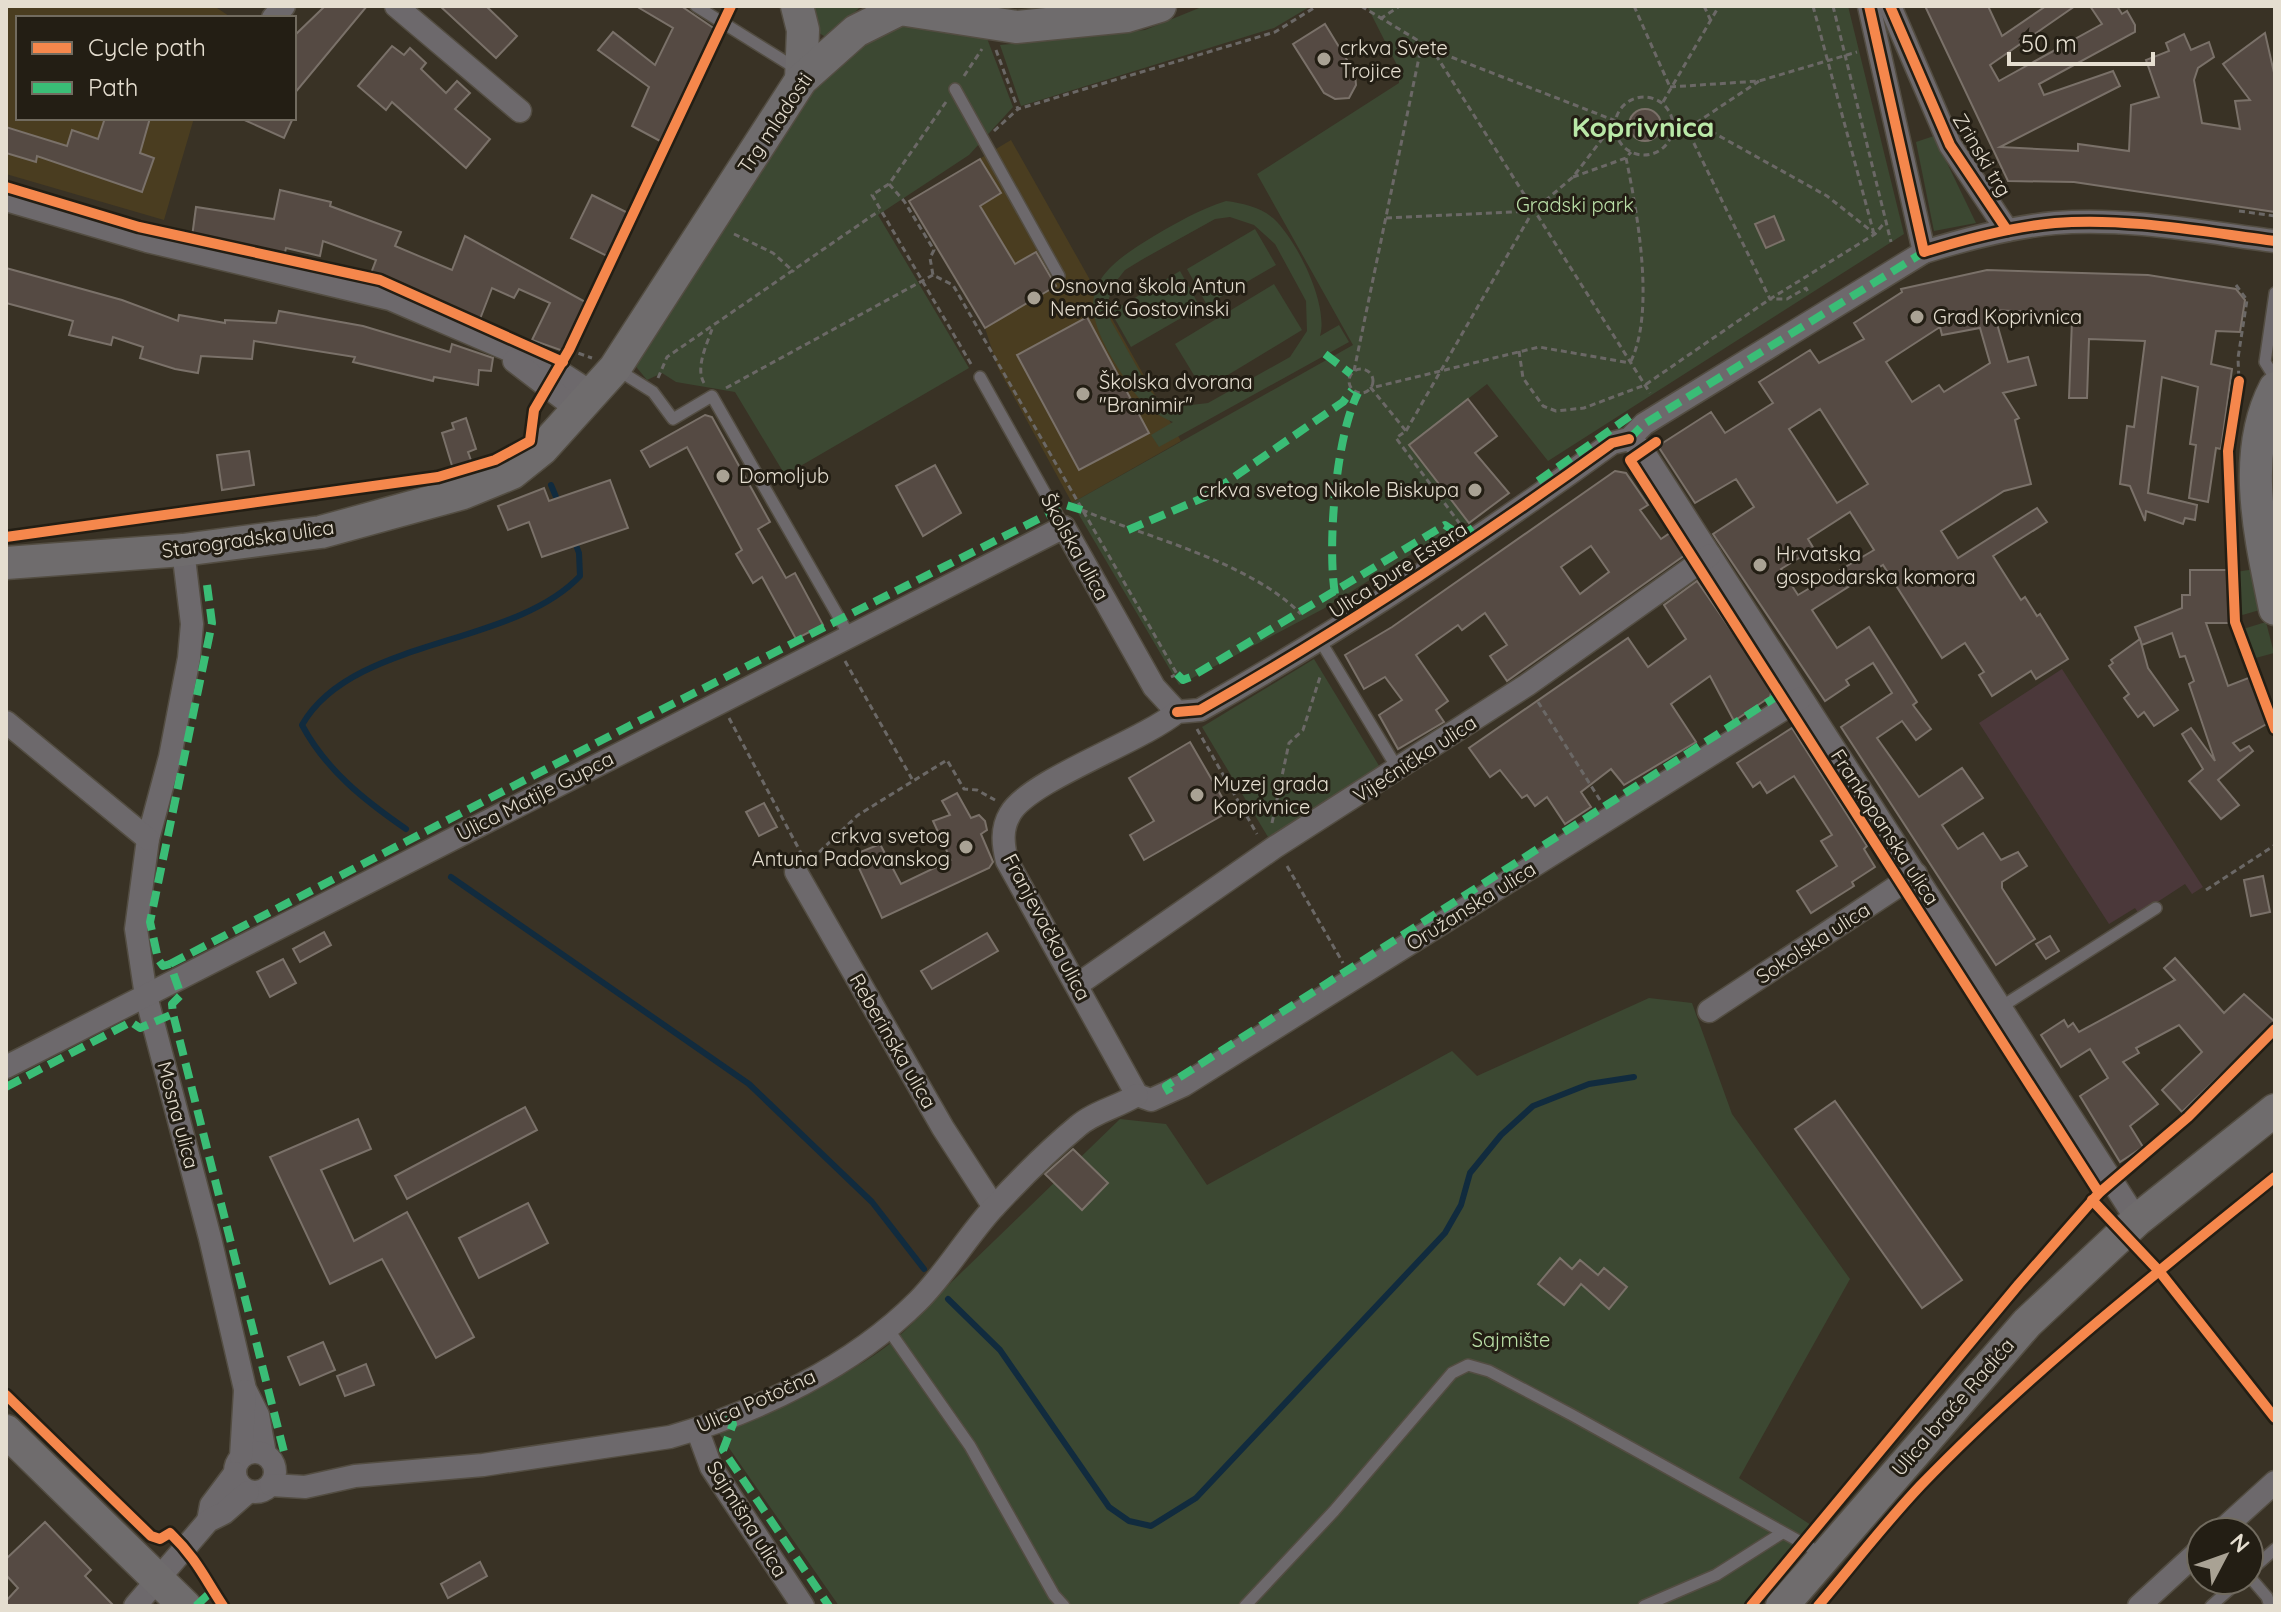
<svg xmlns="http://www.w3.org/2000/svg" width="2281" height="1612" viewBox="0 0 2281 1612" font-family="Quicksand,sans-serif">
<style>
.commercial{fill:#4b383a}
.built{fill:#4a3d20}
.green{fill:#3c4832;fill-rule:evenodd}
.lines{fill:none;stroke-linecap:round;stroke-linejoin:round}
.stream{stroke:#112b3e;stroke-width:6}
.building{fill:#554a43;stroke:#7a7169;stroke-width:2;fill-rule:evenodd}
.lane-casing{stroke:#534d42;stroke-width:14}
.street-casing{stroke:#534d42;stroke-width:25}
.secondary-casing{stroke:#534d42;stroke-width:35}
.path{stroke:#6b6866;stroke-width:3;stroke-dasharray:6 4;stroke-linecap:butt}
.lane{stroke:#6d696c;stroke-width:11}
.street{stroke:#6d696c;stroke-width:22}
.secondary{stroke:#6f6c6d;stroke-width:32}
.quiet{stroke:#3abd76;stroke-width:8;stroke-dasharray:16 8;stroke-linecap:butt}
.cycleway-casing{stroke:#231e14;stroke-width:15}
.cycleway{stroke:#f5874c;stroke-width:10}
.poi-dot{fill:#a9a294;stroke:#231e14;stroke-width:3}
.labels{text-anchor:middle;stroke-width:6;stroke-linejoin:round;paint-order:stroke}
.poi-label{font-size:20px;fill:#e5ded0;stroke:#231e14;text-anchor:start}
.street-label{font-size:20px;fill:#e5ded0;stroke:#231e14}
.park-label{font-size:20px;fill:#bbe0a8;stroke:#231e14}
.district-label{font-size:28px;font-weight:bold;fill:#b9e8a7;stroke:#231e14}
</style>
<rect width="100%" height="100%" fill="#393225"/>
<path class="commercial" d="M2062 669 2203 887 2192 894 2185 884 2139 914 2135 908 2109 924 1979 723Z"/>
<g class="built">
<path d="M6 6H214L232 18H18V118H194L164 220 6 174Z"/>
<path d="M1011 140 1181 441 1072 503 998 368 985 328 909 201Z"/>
</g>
<g class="green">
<path d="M809 6H858L859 8 829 39 819 33Z"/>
<path d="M1204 6H1311L1274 28 1021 106 1000 45 1145 30Z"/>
<path d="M1367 6H1848L1904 234 1548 461 1487 384 1409 445 1469 523 1460 524 1323 609 1179 685 1072 503 1353 345 1257 174 1399 83V69Z"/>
<path d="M903 20 985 33 1013 107 969 155 878 215 969 368 785 475 735 392 676 382 662 373 647 380 633 363 803 103 862 36Z"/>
<path d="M1934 136 1976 223 1934 231 1916 142Z"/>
<path d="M1226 201C1242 203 1260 207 1273 218 1297 240 1329 305 1320 336L1339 325 1349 342 1159 447 1151 435 1173 422C1144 410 1134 393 1118 368 1074 299 1090 274 1154 236 1178 222 1200 209 1226 201ZM1230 217 1254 225 1275 244 1306 301 1307 331 1290 357 1208 403 1183 406 1163 403 1151 392 1111 321 1107 304 1114 284 1125 270 1143 259 1215 219Z"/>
<path d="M1255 229 1276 265 1207 305 1187 269Z"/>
<path d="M1180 271 1200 307 1131 347 1111 312Z"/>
<path d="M1274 284 1302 330 1203 390 1175 344Z"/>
<path d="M2255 569 2263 609 2239 616 2236 572Z"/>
<path d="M2266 622 2274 653 2252 659 2243 629Z"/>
<path d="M1314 659 1381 769 1268 837 1202 727Z"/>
<path d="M1649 998 1692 1003 1732 1114 1850 1279 1739 1478 1811 1525 1743 1606H839L713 1425C799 1393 873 1376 932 1301L1120 1119 1166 1124 1207 1185 1452 1051 1477 1076Z"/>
</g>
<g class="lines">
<g class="stream">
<path d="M551 485 559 504"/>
<path d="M406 829C364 800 326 770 302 725 352 637 512 648 580 576L579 553 574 540"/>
<path d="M451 877 749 1084 872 1202 924 1269"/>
<path d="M948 1299 1000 1350 1109 1507 1129 1521 1151 1526 1196 1498 1445 1233 1461 1205 1470 1173 1501 1135 1533 1106 1589 1084 1634 1077"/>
</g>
</g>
<g class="building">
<path d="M325 6H367L294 94V36Z"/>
<path d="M440 6H486L517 36 496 58Z"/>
<path d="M636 6H681L715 29 662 142 632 126 649 87 598 50 613 32 655 65 673 28Z"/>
<path d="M1925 6H1988L2002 36 2046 6H2075L1990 65 1999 81 2102 24 2090 6H2117L2122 14 2127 11 2135 25V32L2039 84 2044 95 2113 71 2120 86 2000 147 2078 151V144L2129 151 2131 105 2159 97 2146 60 2169 51 2166 43 2184 34 2191 50 2209 42 2214 57 2198 68 2194 80 2202 123 2240 129 2235 101 2250 100 2223 64 2265 33 2275 77V212L2074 182 2008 181Z"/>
<path d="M1325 24 1355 73 1356 85 1349 98 1335 99 1324 93 1293 44Z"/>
<path d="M392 46 404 55 410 48 426 63 421 69 446 93 457 81 470 93 455 109 490 139 466 168 392 102 386 110 358 86Z"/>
<circle cx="1645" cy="125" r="16"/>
<path d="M105 118H150L140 153 154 158 142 192 37 156 36 162 6 153V127L67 146 72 130 98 139Z"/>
<path d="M240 118H293L284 138Z"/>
<path d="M980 159 1001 193 980 206 1015 264 1036 252 1056 286 985 328 909 201Z"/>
<path d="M280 190 331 202 330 206 401 232 395 246 452 270 465 236 589 304 566 352 532 340 550 303 519 289 514 298 492 288 480 319 370 276 376 260 323 241 320 256 286 248 284 257 192 237 196 207 274 219Z"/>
<path d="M592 195 630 214 609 257 571 238Z"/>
<path d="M1774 216 1784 240 1766 248 1755 224Z"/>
<path d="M6 268 122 300 178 321 179 315 225 323V320L276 323 279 311 363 326 450 352 452 344 493 358 491 371 479 370 478 385 434 377 433 381 353 362 355 357 254 341 252 359 201 356 198 373 175 369 140 358 143 347 113 337 111 345 69 335 73 321 6 303Z"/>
<path d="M1987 270 2148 275 2236 289 2245 300 2240 332 2216 331 2211 364 2232 369 2221 449 2216 448 2208 502 2189 498 2196 445 2190 444 2198 387 2162 377 2148 493 2197 505 2195 520 2185 518 2183 524 2146 511 2145 521 2130 486 2120 484 2127 426 2134 427 2145 341 2089 339 2087 398H2069L2072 320 2034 319V312L1993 310 2008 362 2028 357 2036 385 2003 393 2019 418 2015 420 2031 484 2004 491 1941 531 1958 558 2037 508 2047 522 1993 556 2021 600 2025 597 2037 616 2040 614 2068 659 2036 679 2031 671 1992 696 1979 675 1984 672 1965 643 1942 658 1883 565 1812 610 1837 648 1869 627 1917 702 1913 705 1931 729 1916 740 1902 721 1877 738 1919 797 1962 768 1983 798 1942 825 1958 849 1983 833 2001 860 2018 852 2027 866 2002 882V888L2035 939 1996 965 1841 727 1892 693 1873 663 1846 680 1849 685 1825 701 1713 534 1754 507 1736 479 1695 503 1658 446 1711 412 1725 433 1773 403 1759 382 1810 350 1819 363 1864 339 1854 323 1902 292 1901 289ZM1940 327 1942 335 1980 328 1990 363 1944 392 1939 385 1912 402 1886 362ZM1820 409 1868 484 1837 503 1789 429ZM1850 512 1874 550 1798 595 1781 569 1814 549 1808 539Z"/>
<path d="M1087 317 1149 433 1079 470 1017 355Z"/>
<path d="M1468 399 1497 436 1475 453 1509 493 1469 523 1409 445Z"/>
<path d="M705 415 712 417 770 522 758 529 786 578 795 573 823 625 796 639 762 577 753 583 736 554 742 550 687 447 650 467 641 451Z"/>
<path d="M466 418 476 449 468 452 472 463 453 469 442 433 454 429 452 423Z"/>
<path d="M249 451 254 485 222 490 217 455Z"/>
<path d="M935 465 961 513 923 536 896 486Z"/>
<path d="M1615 471 1626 473 1648 505 1640 510 1661 539 1670 533 1685 555 1507 681 1490 656 1507 645 1485 613 1462 630 1458 625 1416 655 1448 701 1436 710 1444 722 1398 749 1379 715 1402 700 1385 677 1364 689 1345 655 1392 627ZM1591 546 1609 572 1580 594 1561 567Z"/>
<path d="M610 480 628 528 542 557 529 522 508 530 498 506 544 488 549 501Z"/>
<path d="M2190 570H2229L2230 623H2206L2228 686 2251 677 2270 722 2233 743 2240 751 2249 746 2253 751 2218 780 2239 805 2221 819 2189 781 2203 769 2182 734 2191 728 2215 761 2189 684 2194 681 2185 656 2180 657 2172 633 2142 645 2135 627 2182 608V595H2190Z"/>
<path d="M1697 581 1772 689 1770 697 1734 721 1710 676 1671 704 1696 742 1624 785 1611 769 1581 792 1591 807 1565 824 1547 797 1535 806 1527 795 1522 798 1500 770 1490 777 1469 748 1628 638 1648 667 1686 639 1664 605Z"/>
<path d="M2140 639 2148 668 2178 710 2154 726 2144 712 2138 717 2124 698 2129 694 2109 666 2113 663 2111 660Z"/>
<path d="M1792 728 1867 846 1864 849 1875 867 1852 882 1854 886 1811 913 1797 891 1837 866 1821 841 1832 835 1794 776 1767 793 1760 782 1753 787 1737 763Z"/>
<path d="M1190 742 1230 811 1144 860 1130 835 1154 821 1129 778Z"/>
<path d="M957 793 971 818 979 815 985 821 987 830 981 834 993 862 989 868 882 918 853 855 880 844 901 884 951 860 933 821 950 815 942 801Z"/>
<path d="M764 803 777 827 759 836 746 812Z"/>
<path d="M2263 876 2270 912 2251 916 2244 880Z"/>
<path d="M324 932 331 945 300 962 293 949Z"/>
<path d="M987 933 998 951 932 989 921 971Z"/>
<path d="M2050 936 2059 951 2046 959 2036 944Z"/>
<path d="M2175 958 2224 1013 2244 994 2275 1022 2182 1112 2162 1090 2202 1052 2179 1025 2136 1048 2139 1053 2123 1062 2158 1104 2130 1126 2143 1147 2120 1162 2080 1096 2108 1078 2090 1049 2061 1067 2041 1035 2064 1020 2068 1027 2073 1023 2079 1032 2175 980 2164 968Z"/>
<path d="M283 959 296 983 270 997 257 972Z"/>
<path d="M1835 1101 1962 1280 1922 1308 1795 1129Z"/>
<path d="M525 1107 537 1130 407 1199 395 1176Z"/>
<path d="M358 1119 371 1149 321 1170 354 1241 407 1212 474 1337 436 1358 382 1259 330 1284 270 1157Z"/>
<path d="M1073 1149 1108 1183 1082 1210 1045 1174Z"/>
<path d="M528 1203 548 1243 479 1278 459 1238Z"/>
<path d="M1560 1258 1572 1269 1580 1260 1598 1275 1604 1268 1627 1287 1609 1309 1581 1284 1564 1305 1538 1284Z"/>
<path d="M323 1342 335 1370 300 1385 288 1357Z"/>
<path d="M366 1364 374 1385 345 1396 337 1376Z"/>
<path d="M45 1522 91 1570 85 1576 114 1606H6V1601L18 1588 6 1575V1559Z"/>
<path d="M480 1562 487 1576 448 1598 441 1584Z"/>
</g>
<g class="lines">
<defs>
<g id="lane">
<path d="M696 6 797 69"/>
<path d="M955 89 1059 276"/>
<path d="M2275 293 2265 362 2275 378"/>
<path d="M618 370 653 392 673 419 712 396 849 635"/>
<path d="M980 377 1064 527"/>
<path d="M1321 642 1399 771"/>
<path d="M2001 1007 2156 908"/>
<path d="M888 1329 970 1446 1054 1595 1064 1606"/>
<path d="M2249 1572 2275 1549"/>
<path d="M2249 1576 2267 1597 2270 1606"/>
<path d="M1245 1606 1334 1511 1452 1373 1468 1365 1489 1371 1572 1415 1824 1555"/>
<path d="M1644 1606 1716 1575 1782 1533"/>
<path d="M2211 1606 2240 1580"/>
</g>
<g id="street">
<path d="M396 6 520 111"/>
<path d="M1869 6 1924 252C1966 239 2010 227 2055 223 2127 217 2204 232 2275 241"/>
<path d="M1890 6 1950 145 2007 230"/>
<path d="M273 18 284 6"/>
<path d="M6 200 147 241 390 299 558 371 592 393"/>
<path d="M514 361 566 401 581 405"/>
<path d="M1629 439 1643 451 2137 1220"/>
<path d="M183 550 192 624 189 658 170 757 148 839 136 929 146 996 210 1238 245 1389 258 1415 265 1454"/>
<path d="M6 722 148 839"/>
<path d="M796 872 943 1128 994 1207"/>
<path d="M1077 985 1275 847 1527 685 1710 555"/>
<path d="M1709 1011 1916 874"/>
<path d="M6 1067 1064 527 1154 687 1177 712"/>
<path d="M1137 1095 1007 861C1003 845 1001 829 1010 814 1029 780 1141 742 1177 712L1200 710C1343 629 1478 540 1612 443L1629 439 1644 424 1924 252"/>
<path d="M1137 1095 1151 1100 1184 1085 1801 698"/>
<path d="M697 1429 711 1467 803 1606"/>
<circle cx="255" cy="1472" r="20"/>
<path d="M241 1457 245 1391"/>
<path d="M271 1485 305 1487 355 1476 483 1465 670 1437C758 1412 853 1366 918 1301 947 1272 967 1236 995 1206 1020 1179 1049 1150 1078 1126 1094 1112 1118 1107 1137 1095"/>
<path d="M208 1521 211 1505 235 1473"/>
<path d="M2220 1532 2275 1482"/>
<path d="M135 1606 208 1521 224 1513 248 1492"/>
<path d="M2139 1606 2201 1549"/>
</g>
<g id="secondary">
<path d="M797 6 803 30 801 80"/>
<path d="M2275 388C2240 455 2261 539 2275 609"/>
<path d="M6 563 183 550 321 532 463 493 512 473 542 449 615 368 801 80 856 31 900 9 1016 27 1127 16 1160 6"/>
<path d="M6 1431 185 1606"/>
<path d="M1782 1606 2027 1323 2137 1220 2275 1110"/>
</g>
</defs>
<use href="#lane" class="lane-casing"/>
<use href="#street" class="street-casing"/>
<use href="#secondary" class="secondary-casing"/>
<g class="path">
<path d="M1361 6 1432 49 1650 393"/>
<path d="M1634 6 1670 87"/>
<path d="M1704 6 1711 21"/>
<path d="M1813 6 1874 234"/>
<path d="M1833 6 1891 242"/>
<path d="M1380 19 1400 6"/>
<path d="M996 50 1018 109 1275 32 1317 6"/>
<path d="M1433 50 1616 121"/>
<path d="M964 76 982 49"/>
<path d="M1670 87 1759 81 1857 52"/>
<circle cx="1644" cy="126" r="29"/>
<path d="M946 102 889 184 872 195 971 364"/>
<path d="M1663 102 1719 6"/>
<path d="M1696 123 1759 81"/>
<path d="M1673 125 1696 123 1827 196 1875 234"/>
<path d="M1685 125 1770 299H1787L1806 288 1809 294"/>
<path d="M994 131 1018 109"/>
<path d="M1626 158C1637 211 1656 313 1630 363"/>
<path d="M1573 177 1626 158 1631 152"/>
<path d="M889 184 904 201 934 250 930 258 933 275 953 285 1177 674 1171 677"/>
<path d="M2239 211 2275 216"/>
<path d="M1386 218 1533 211"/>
<path d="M734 234 773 253 794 272"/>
<path d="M2236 285 2247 300 2238 358 2239 381"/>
<path d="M569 350 592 358"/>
<path d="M1519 351 1523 378 1543 406 1556 411 1584 408 1645 385 1770 299 1875 234 1885 222"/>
<circle cx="1361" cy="381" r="12"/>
<path d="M1354 371 1422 43"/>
<path d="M658 378 667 357 879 211"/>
<path d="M704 383C695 368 707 344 712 329"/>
<path d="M726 388 933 275"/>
<path d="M1406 431 1533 211 1573 177 1616 121"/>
<path d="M1082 510C1151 539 1248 561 1301 614"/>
<path d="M1460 524 1396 438 1406 431 1371 388 1539 347 1630 363"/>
<path d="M845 661 912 779"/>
<path d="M1538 702 1600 800"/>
<path d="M729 718 801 853"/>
<path d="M1197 729 1257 834"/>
<path d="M1272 823 1289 743 1303 730 1321 674"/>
<path d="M812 859 858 815 947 760 964 789 977 790 995 800"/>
<path d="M1287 866 1343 963"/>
<path d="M2206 890 2275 845"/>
</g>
<use href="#lane" class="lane"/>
<use href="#street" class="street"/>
<use href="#secondary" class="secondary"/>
<g class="quiet">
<path d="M1325 354 1351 374"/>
<path d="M1629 439 1644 424 1924 252"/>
<path d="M1538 481 1636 412"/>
<path d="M1128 530 1205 497 1343 402 1352 390"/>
<path d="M207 585 212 623 150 922 158 959 163 966 170 964 181 995 172 1004 173 1014 284 1452"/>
<path d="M1335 594C1327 545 1336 436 1358 393"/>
<path d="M1177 674 1183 680 1191 677 1445 525 1461 536 1473 528"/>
<path d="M170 964 629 726 1066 505 1082 510"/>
<path d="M6 1087 131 1022 140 1028 173 1014"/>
<path d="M1170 1093 1166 1086 1779 695"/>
<path d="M729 1415 733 1424 723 1450 829 1606"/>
<path d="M196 1606 213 1590"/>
</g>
<defs>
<g id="cycleway">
<path d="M1869 6 1924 252C1966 239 2010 227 2055 223 2127 217 2204 232 2275 241"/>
<path d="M1890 6 1950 145 2007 230"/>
<path d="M6 187 139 227 380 280 563 362"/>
<path d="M2239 381 2228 451 2235 622 2275 729"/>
<path d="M1656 442 1630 460 2099 1193"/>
<path d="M6 537 438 477 495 460 530 441 534 410 569 350 731 6"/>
<path d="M1177 712 1200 710C1343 629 1478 540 1612 443L1629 439"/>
<path d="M2092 1200 2159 1271 2275 1418"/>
<path d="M6 1395 151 1536 160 1539 170 1533C196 1558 204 1577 223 1606"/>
<path d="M1751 1606 2019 1284 2099 1193 2188 1117 2275 1029"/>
<path d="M1818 1606C1852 1566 1885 1523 1921 1485 2029 1373 2154 1275 2275 1177"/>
</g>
</defs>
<use href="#cycleway" class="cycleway-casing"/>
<use href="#cycleway" class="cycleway"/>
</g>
<g class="poi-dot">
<circle cx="1324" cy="59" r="8"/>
<circle cx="1034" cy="298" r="8"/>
<circle cx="1917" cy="317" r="8"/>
<circle cx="1083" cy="394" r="8"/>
<circle cx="723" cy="476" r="8"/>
<circle cx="1475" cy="490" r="8"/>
<circle cx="1760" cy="565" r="8"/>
<circle cx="1197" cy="795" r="8"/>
<circle cx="966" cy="847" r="8"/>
</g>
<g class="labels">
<g class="poi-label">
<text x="1340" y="55">crkva Svete<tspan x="1340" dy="23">Trojice</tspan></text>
<text x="1050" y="293">Osnovna škola Antun<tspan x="1050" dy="23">Nemčić Gostovinski</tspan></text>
<text x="1933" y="324">Grad Koprivnica</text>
<text x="1099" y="389">Školska dvorana<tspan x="1099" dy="23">"Branimir"</tspan></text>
<text x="739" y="483">Domoljub</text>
<text x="1459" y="497" text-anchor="end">crkva svetog Nikole Biskupa</text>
<text x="1776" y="561">Hrvatska<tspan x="1776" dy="23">gospodarska komora</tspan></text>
<text x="1213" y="791">Muzej grada<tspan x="1213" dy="23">Koprivnice</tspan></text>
<text x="950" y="843" text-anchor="end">crkva svetog<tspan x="950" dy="23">Antuna Padovanskog</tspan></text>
</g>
<g class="street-label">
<text transform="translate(775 123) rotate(-56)" y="7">Trg mladosti</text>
<text transform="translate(1982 155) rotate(59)" y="7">Zrinski trg</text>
<text transform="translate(248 539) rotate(-8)" y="7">Starogradska ulica</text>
<text transform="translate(1075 547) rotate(61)" y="7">Školska ulica</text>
<text transform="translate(1398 570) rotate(-33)" y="7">Ulica Đure Estera</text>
<text transform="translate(1415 759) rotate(-33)" y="7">Vijećnička ulica</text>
<text transform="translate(535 796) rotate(-27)" y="7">Ulica Matije Gupca</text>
<text transform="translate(1885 827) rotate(57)" y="7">Frankopanska ulica</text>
<text transform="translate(1471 906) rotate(-32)" y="7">Oružanska ulica</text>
<text transform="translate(1047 927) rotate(62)" y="7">Franjevačka ulica</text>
<text transform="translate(1813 943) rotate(-33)" y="7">Sokolska ulica</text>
<text transform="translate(893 1041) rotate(60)" y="7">Reberinska ulica</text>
<text transform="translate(178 1115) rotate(75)" y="7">Mosna ulica</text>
<text transform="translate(756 1401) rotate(-24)" y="7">Ulica Potočna</text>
<text transform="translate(1953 1407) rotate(-49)" y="7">Ulica braće Radića</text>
<text transform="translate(747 1519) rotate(58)" y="7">Sajmišna ulica</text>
</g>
<g class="park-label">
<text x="1575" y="212">Gradski park</text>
<text x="1511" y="1347">Sajmište</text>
</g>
<g class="district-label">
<text x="1643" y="137">Koprivnica</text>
</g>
</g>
<rect width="2281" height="1612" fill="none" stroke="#e5ded0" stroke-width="16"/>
<rect x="16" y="16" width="280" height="104" fill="#231e14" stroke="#716b5f" stroke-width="2"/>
<rect x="32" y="42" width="40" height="12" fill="#f5874c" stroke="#716b5f" stroke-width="2"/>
<text x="88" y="56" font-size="24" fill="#e5ded0">Cycle path</text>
<rect x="32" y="82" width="40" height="12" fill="#3abd76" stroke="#716b5f" stroke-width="2"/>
<text x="88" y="96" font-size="24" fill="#e5ded0">Path</text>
<g transform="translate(2225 1556) rotate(49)"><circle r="38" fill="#231e14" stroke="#716b5f" stroke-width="2"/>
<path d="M0-6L14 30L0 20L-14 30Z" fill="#a9a294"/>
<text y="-12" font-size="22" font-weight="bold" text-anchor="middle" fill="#e5ded0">N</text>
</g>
<path d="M2009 52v12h144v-12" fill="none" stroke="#e5ded0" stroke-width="4"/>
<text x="2021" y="52" font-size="24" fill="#e5ded0" stroke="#231e14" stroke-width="6" paint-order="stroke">50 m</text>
</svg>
